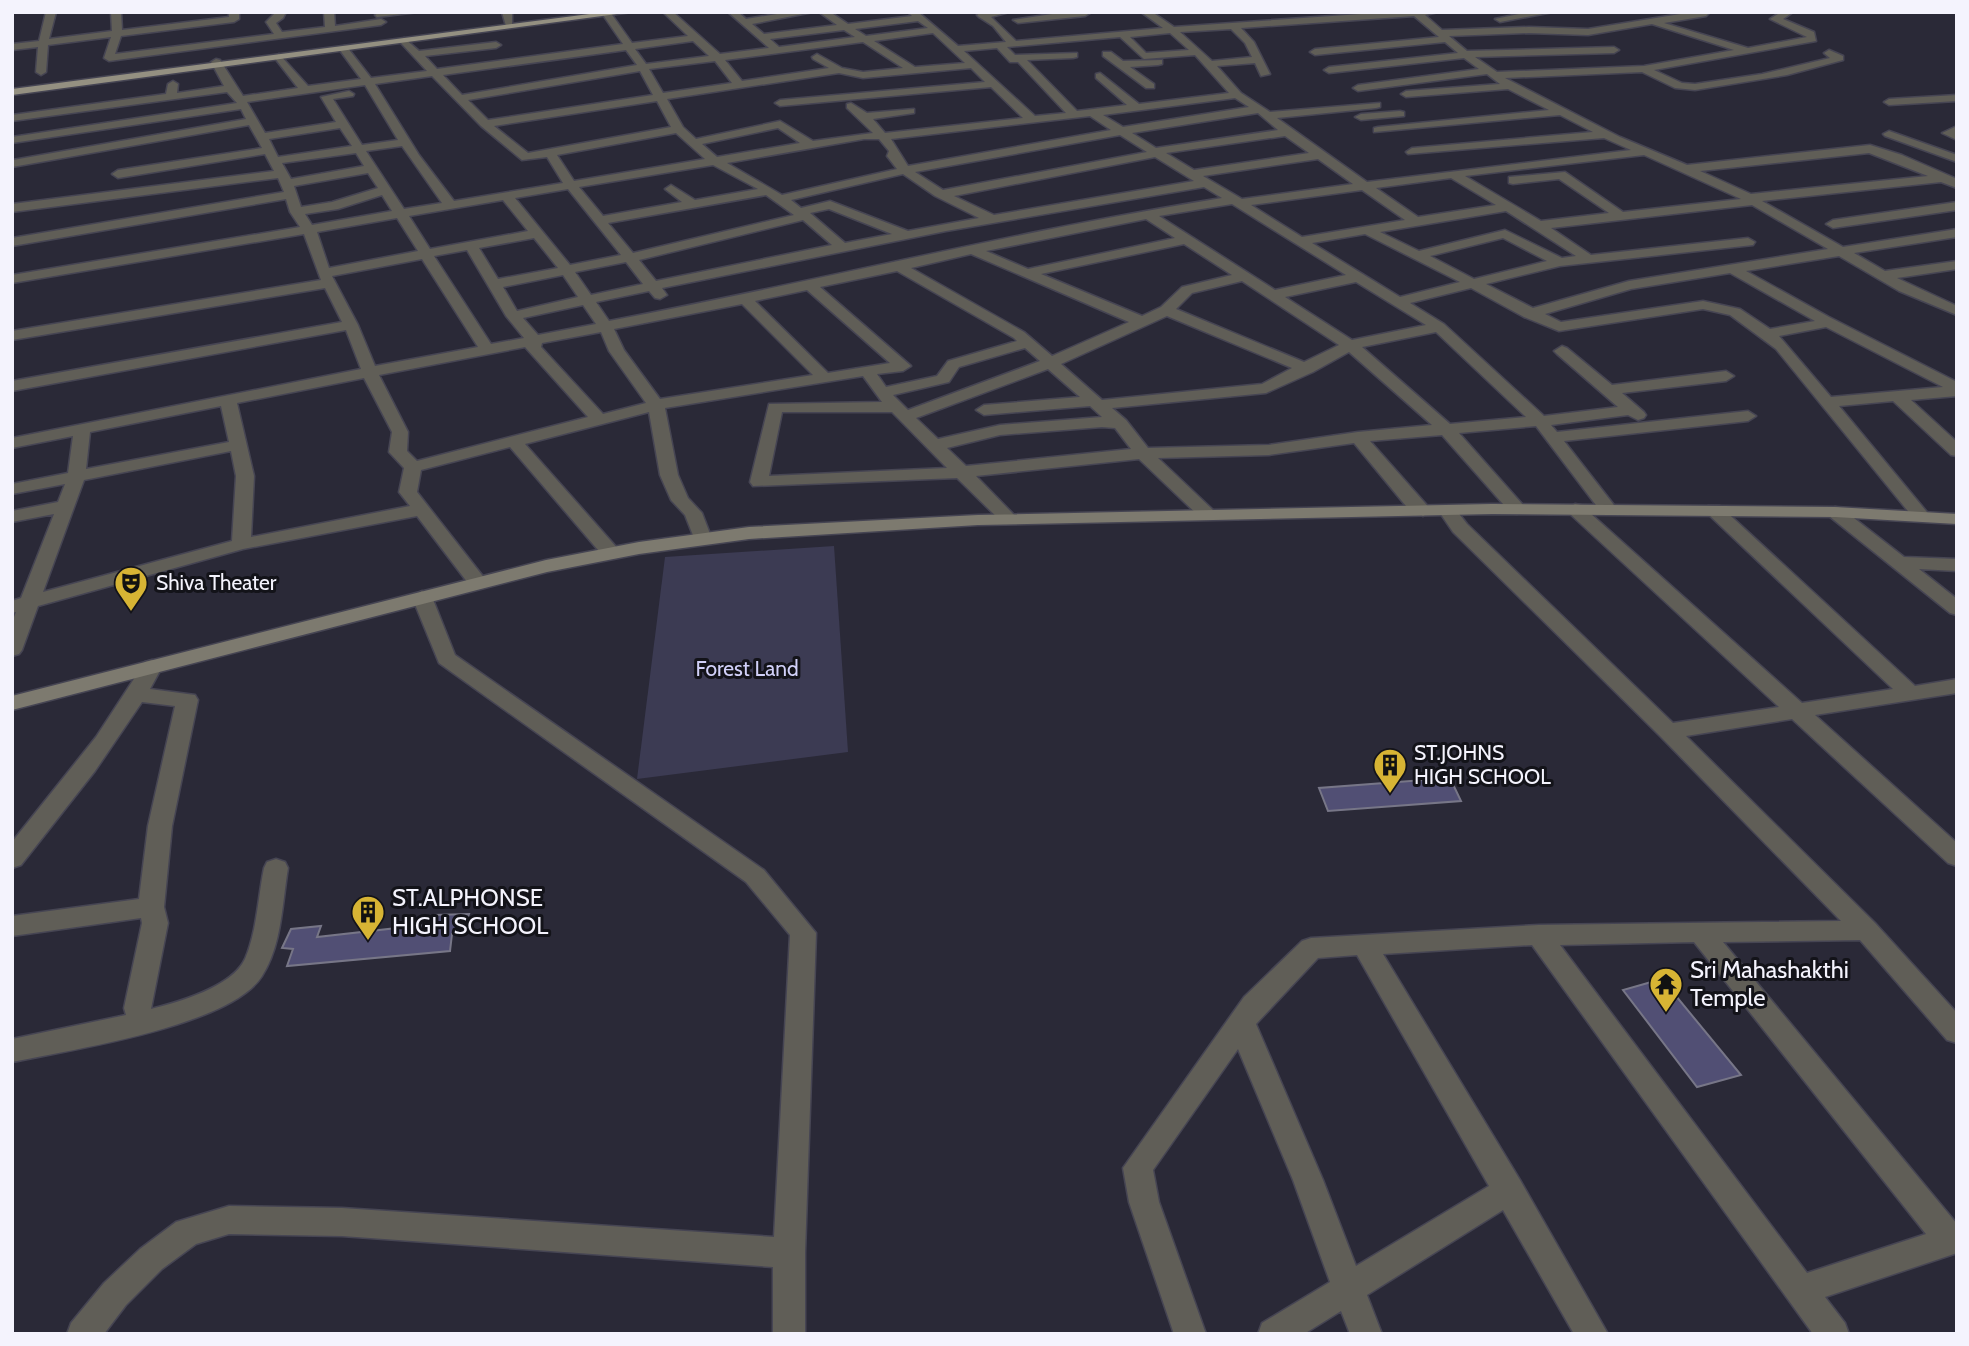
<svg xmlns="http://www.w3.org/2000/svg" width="1969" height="1346" viewBox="0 0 1969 1346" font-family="Cabin,sans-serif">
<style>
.green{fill:#3c3b53}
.building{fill:#514f74;stroke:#777687;stroke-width:2}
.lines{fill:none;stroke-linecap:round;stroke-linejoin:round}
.street-casing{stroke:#464553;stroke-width:3}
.secondary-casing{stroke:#464553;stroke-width:3}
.primary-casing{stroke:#464553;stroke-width:3}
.street{fill:#605e57;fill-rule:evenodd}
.secondary{fill:#7d7a6f;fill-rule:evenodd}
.primary{fill:#949081;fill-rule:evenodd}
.labels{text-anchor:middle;stroke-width:6;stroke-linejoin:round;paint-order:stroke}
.poi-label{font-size:21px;fill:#f4f3fd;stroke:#131319;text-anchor:start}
.park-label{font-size:21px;fill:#d1d0f8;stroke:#131319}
.near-poi-label{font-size:24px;fill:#f4f3fd;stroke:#131319;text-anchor:start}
</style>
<rect width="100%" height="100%" fill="#2a2937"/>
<path class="green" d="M834 546 848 752 637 779 665 557Z"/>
<g class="building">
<path d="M1450 778 1461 801 1328 811 1319 788Z"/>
<path d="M469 914 463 931 452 934 450 951 287 966 293 949 282 948 291 929 321 926 317 937 432 924 434 915Z"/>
<path d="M1662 979 1741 1075 1697 1087 1623 990Z"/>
</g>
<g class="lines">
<defs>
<g id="street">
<path d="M46 12H56L49 39 112 31 111 12H121L122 30 229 17V12H239V19L234 22 121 36 115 54 274 34 266 22 276 12H286L283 18 276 23 282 32 325 27 324 12H334L335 26 381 19 386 22 381 25 109 61 104 58 111 37 48 45 46 72 41 75 36 72 38 47 12 50V44L39 41Z"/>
<path d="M380 12H418L377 17 375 15Z"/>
<path d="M502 12H512V26H506Z"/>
<path d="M601 12H610L632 43 688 36 663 12H673L720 54 769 48 728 12H738L746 19 789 12H813L752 24 764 34 837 25 819 12H830L848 24 912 16 908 12H918L958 46 1006 42 993 26 979 17 977 15 982 12H1009L991 17 1016 41 1163 28 1141 12H1152L1174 27 1390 12H1438L1425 15 1442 30 1529 27 1588 29 1693 12H1710L1706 16 1664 23 1748 48 1807 37 1770 19 1781 12H1793L1783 19 1814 32 1816 41 1654 70 1682 83 1695 84 1762 74 1830 58 1824 53 1829 50 1843 56V60L1787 75 1695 90 1675 88 1642 72 1505 78 1620 137 1687 165 1870 145 1902 155 1957 179V188L1941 182 1762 201 1843 247 1957 229V237L1854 253 1885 271 1957 261V269L1897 278 1957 306V315L1899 291 1839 256 1746 271 1829 317 1957 382V396L1911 400 1957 442V456L1951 455 1893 401 1839 406 1931 517 1928 521H1916L1776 349 1730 315 1703 309 1559 331 1524 317 1471 288 1410 303 1444 324 1544 416 1618 407 1557 354 1554 351 1562 346 1567 348 1612 385 1726 371 1734 376 1726 381 1622 393 1644 412 1646 415 1644 418 1638 420 1628 415 1551 425 1557 432 1748 411 1756 416 1748 421 1564 441 1617 509 1608 514 1602 513 1536 426 1459 433 1523 505 1526 509 1517 514 1511 513 1442 435 1370 441 1432 511 1423 516 1406 506 1354 443 1269 455 1158 458 1213 510 1216 514 1213 518H1201L1139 459 976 476 1018 519 1009 524 1003 523 957 478 753 486 750 482 769 404 882 402 863 376 665 408 678 475 688 498 702 513 712 539 710 543H696L685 515 671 500 660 475 649 412 525 444 618 549 620 553 618 557H604L510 447 421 470 417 492 485 579 488 583 485 587H471L417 516 243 549 38 606 22 650 19 654 12 656V622L16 612 12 613V601L21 598 54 514 12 522V511L58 502 65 484 12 494V484L68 473 73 436 12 448V438L361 369 346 330 12 391V381L342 322 325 288 12 340V331L321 280 304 234 12 283V275L300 227 290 212 286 199 12 246V238L284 192 278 178 12 212V204L274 171 265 154 118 178 112 174 118 170 262 148 249 125 12 167 13 160 246 119 241 109 12 143V137L237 103 227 92 12 121V115L166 94 168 84 173 81 178 84 177 93 224 86 211 62 216 59 220 60 243 96 298 88 274 57 279 54 308 86 361 79 339 49 344 46 347 47 371 78 427 71 401 43 399 41 404 38 419 51 496 42 501 45 496 48 425 56 437 69 623 44ZM1414 16 1439 37 1315 49 1310 52 1315 55 1445 42 1458 53 1329 67 1324 70 1329 73 1464 58 1479 69 1358 85 1353 88 1358 91 1487 74 1500 84 1406 91 1401 94 1406 97 1508 89 1549 110 1378 127 1374 128V132L1560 115 1593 132 1412 148 1406 152 1408 154 1604 138 1631 150 1367 182 1277 118 1376 108 1380 107V103L1270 112 1241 93 1217 66 1255 63 1261 76 1270 74 1254 42 1241 28ZM918 21 928 28 866 36 855 29ZM1652 24 1734 50 1644 66 1497 72 1475 57 1614 53 1619 50 1614 47 1467 51 1449 36 1529 33 1588 35ZM1231 29 1245 43 1252 57 1212 61 1180 32ZM844 30 855 37 779 47 770 39ZM933 33 965 63 915 67 874 41ZM1170 33 1189 50 1146 53 1130 37ZM1120 37 1144 59 1195 55 1229 93 1139 104 1100 73 1096 74V78L1127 105 1077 111 1027 60 1073 58 1077 57V53L1015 55 1007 47ZM693 41 709 56 646 64 635 49ZM863 42 903 68 863 72 842 68 817 54 812 57 813 59 829 68 742 81 725 60ZM997 48 1010 62H1018L1066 113 1035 116 964 51ZM626 50 637 65 462 95 443 75ZM715 61 732 83 663 93 649 69ZM971 68 985 82 780 100 775 103 780 106 991 87 1023 118 885 133 873 119 914 113V109L867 113 851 103 847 104V108L873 133 813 141 780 121 696 139 683 127 667 99 839 73 863 78ZM640 71 653 95 488 120 468 100ZM432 76 481 126 522 160 547 157 563 183 454 201 419 155 375 84ZM365 85 398 140 362 145 333 99 353 96 354 94 349 91 321 97 336 122 265 133 247 102ZM1235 98 1249 107 1123 127 1103 115ZM657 101 671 127 528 153 494 126ZM1258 113 1278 130 1156 148 1132 133ZM1090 116 1111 130 908 166 891 139ZM340 128 352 146 278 157 269 139ZM778 128 800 143 717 157 702 144ZM676 133 705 159 574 181 557 155ZM1120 135 1147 152 943 190 915 172ZM1285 136 1309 153 1194 170 1166 153ZM864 139H879L889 151 887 156 897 169 782 195 727 163ZM402 146 442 203 404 209 366 151ZM356 153 364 166 291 179 282 163ZM1869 153 1928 176 1751 194 1700 171ZM1644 155 1741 199 1623 212 1565 172 1509 177V183L1513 184 1559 179 1609 213 1541 221 1465 176ZM1155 157 1194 181 994 215 954 196ZM1318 159 1353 184 1242 199 1203 176ZM713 165 758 189 695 200 671 185 665 189 682 202 603 216 579 187ZM368 173 378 188 332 202 301 207 294 186ZM903 174 935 196 979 218 908 231 830 201 801 208 791 200ZM1451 178 1496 205 1418 217 1376 188ZM1204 187 1222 198C1016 231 815 282 609 321L596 302 649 291 655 298 660 299 667 295 662 288 946 231ZM568 189 621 255 570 265 515 198ZM1362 190 1405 220 1302 237 1251 205ZM382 195 392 211 312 225 305 214 338 209ZM766 195 794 215 633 253 608 223ZM503 200 528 231 430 249 409 216ZM1232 204 1346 275 1275 290 1159 216ZM1752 205 1828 249 1629 281 1533 308 1486 284 1560 266 1753 245 1755 242 1748 238 1591 255 1551 228ZM829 209 892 234 845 243 810 213ZM1506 211 1576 256 1562 258 1505 230 1419 251 1380 232ZM397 218 418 251 329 268 317 232ZM1146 219 1175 238 1028 269 986 251ZM803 220 832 245 656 281 639 260ZM1365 234 1460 282 1400 297 1312 243ZM534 238 558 268 498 279 479 248ZM1503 238 1547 261 1474 279 1430 256ZM1184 244 1232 275 1182 287 1161 307 1142 316 1041 274ZM467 250 506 316 524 338 491 344 434 256ZM971 254 1129 322 1052 356 1024 332 911 268ZM422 259 478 347 375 366 358 325 332 276ZM626 262 643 284 591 295 575 272ZM897 271 1014 338 1017 341 948 361 937 376 886 387 877 374 903 371 911 366 820 287ZM1730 273 1815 321 1770 329 1740 309 1703 301 1561 322 1545 314 1631 289ZM563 275 578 297 517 311 503 287ZM1242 281 1339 345 1304 362 1176 309 1192 293ZM1356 282 1426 325 1352 340 1285 297ZM807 290 890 363 828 373 755 301ZM742 304 813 375 660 399 624 350 614 329ZM583 305 596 324 538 335 523 318ZM1167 316 1292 368 1262 384 1102 400 1061 364ZM1826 327 1943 387 1831 397 1779 336ZM601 332 609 351 646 403 603 414 541 347 542 343ZM1436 332 1526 417 1450 424 1362 347ZM525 347 588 417 417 461 407 451 408 432 379 375ZM1025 348 1040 361 908 410 893 395 949 382 959 367ZM1349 352 1432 425 1358 432 1269 445 1148 448 1126 420 1112 408 1266 393 1313 372ZM1048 369 1080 397 984 405 976 410 984 415 1090 406 1102 417 1000 425 938 439 916 418ZM364 378 392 432 389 452 404 468 399 492 410 506 251 537 254 476 237 403ZM221 406 229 442 86 469 90 432ZM782 412H892L947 468 769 476ZM1102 427 1115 428 1131 449 966 466 947 448 1000 435ZM231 451 236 476 232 541 43 592 84 480Z"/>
<path d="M1065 12 1090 13 1085 16 1018 23 1013 20Z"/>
<path d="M1528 12H1553L1500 22 1495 19Z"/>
<path d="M1103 52H1111L1123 61 1162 60V64L1158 65 1130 67 1154 84V88H1146L1103 56Z"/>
<path d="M1957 95V101L1889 105 1884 102 1889 99Z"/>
<path d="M1400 111 1404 112V116L1361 120 1355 117 1361 114Z"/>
<path d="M1957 126V140L1942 133Z"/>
<path d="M1889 131 1957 155V162L1885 136 1883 134Z"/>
<path d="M1957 202V210L1833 228 1826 224 1833 220Z"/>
<path d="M1575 504 1581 505 1802 703 1893 689 1708 514 1705 510 1708 506H1720L1915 686 1957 679V693L1815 715 1957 843V866L1948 863 1792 719 1686 736 1875 923 1957 1013V1043L1947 1040 1860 940 1723 942 1957 1224V1253L1825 1297 1845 1323 1849 1334H1813L1532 945 1383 954 1520 1180 1608 1334H1574L1503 1210 1367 1295 1382 1334H1350L1341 1311 1304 1334H1258L1262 1323 1330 1282 1293 1180 1238 1049 1153 1170 1159 1202 1206 1334H1174L1129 1202 1123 1168 1244 997 1302 941 1311 938 1539 925 1841 921 1660 736 1453 532 1438 510 1441 506H1453L1467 524 1673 723 1779 707 1569 513 1566 509ZM1694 942 1926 1234 1807 1273 1560 945ZM1357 955 1489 1186 1356 1266 1323 1180 1256 1024 1318 958Z"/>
<path d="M1835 507 1841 508 1904 557 1957 559V571L1919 569 1957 599V615L1950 613 1829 516 1826 512Z"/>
<path d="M422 591 432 597 455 655 764 870 816 933 805 1253V1334H773V1267L342 1236 229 1234 196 1244 162 1269 126 1305 104 1334H67L71 1323 104 1283 140 1249 176 1222 229 1206 342 1208 774 1237 790 935 746 882 439 663 412 597Z"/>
<path d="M152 660 159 662 162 667 150 689 195 695 198 700 172 826 164 907 168 923 151 1009C179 1002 232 987 245 959 257 931 258 897 264 868L267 862 276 859 285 862 288 868C282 904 282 945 262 976 231 1026 70 1050 12 1062V1039L126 1015 124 1008 142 923 141 918 12 936V916L139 899 148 826 175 706 142 702 95 771 21 865 12 868V842L96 737 145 662Z"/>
</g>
<path id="secondary" d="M1492 504 1835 507 1957 514V524L1835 517 1492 514 978 525 749 539 639 554 547 572 12 710V696L546 560 639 542 749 527 978 515Z"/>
<path id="primary" d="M605 12H632L12 95V89Z"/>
</defs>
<use href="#street" class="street-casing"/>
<use href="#secondary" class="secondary-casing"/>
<use href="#primary" class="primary-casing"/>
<use href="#street" class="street"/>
<use href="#secondary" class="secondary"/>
<use href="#primary" class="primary"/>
</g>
<defs>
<symbol id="theatre-pin" viewBox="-11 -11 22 30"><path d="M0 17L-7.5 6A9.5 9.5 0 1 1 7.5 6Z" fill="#d7b434" stroke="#131319"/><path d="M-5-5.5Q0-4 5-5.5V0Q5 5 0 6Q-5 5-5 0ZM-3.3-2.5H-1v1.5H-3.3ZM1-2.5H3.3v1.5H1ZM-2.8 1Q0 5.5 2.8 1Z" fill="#111"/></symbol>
<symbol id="building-pin" viewBox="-11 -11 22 30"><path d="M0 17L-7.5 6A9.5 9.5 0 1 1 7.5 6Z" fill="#d7b434" stroke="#131319"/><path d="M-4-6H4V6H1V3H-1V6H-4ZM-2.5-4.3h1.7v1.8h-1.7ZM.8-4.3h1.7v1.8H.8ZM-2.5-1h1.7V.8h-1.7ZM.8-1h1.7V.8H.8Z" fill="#111"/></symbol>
<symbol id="temple-pin" viewBox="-11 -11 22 30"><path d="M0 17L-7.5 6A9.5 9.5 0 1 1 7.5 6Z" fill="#d7b434" stroke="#131319"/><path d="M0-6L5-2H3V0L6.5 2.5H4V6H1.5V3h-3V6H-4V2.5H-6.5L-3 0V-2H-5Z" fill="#111"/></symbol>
</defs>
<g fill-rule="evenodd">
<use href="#theatre-pin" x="112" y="564" width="38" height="52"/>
<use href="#building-pin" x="1371" y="746" width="38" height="52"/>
<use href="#building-pin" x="349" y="893" width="38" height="52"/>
<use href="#temple-pin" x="1647" y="965" width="38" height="52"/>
</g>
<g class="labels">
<g class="poi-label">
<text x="156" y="590">Shiva Theater</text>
<text x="1414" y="760">ST.JOHNS<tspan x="1414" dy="24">HIGH SCHOOL</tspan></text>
</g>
<g class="park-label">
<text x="747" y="676">Forest Land</text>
</g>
<g class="near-poi-label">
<text x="392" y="906">ST.ALPHONSE<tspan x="392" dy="28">HIGH SCHOOL</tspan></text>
<text x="1690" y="978">Sri Mahashakthi<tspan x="1690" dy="28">Temple</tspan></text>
</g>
</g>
<rect width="1969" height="1346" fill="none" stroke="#f4f3fd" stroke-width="28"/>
</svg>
